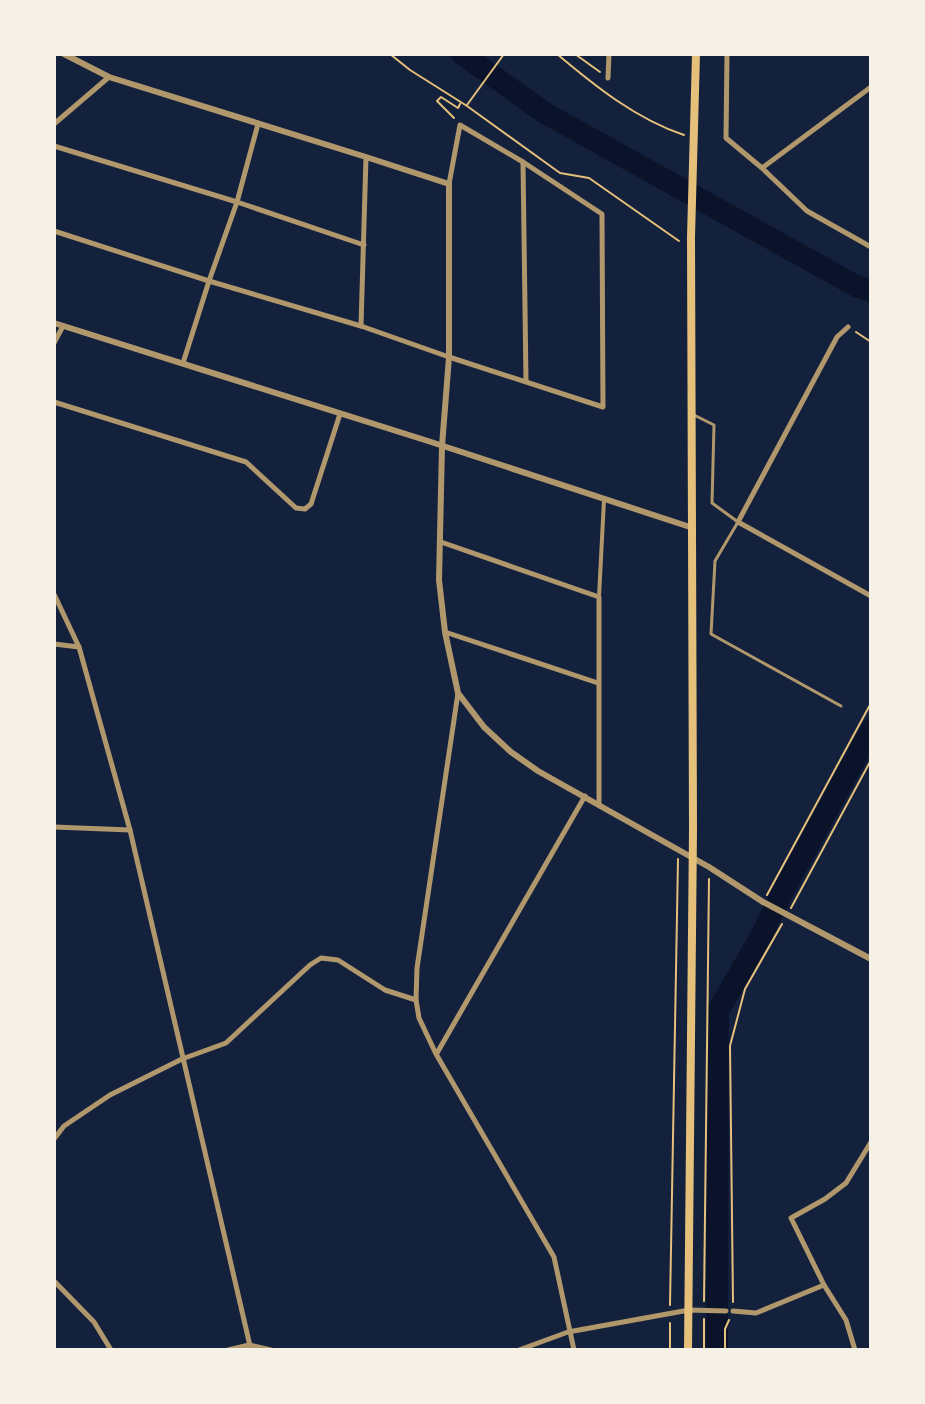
<svg xmlns="http://www.w3.org/2000/svg" width="925" height="1404" viewBox="0 0 925 1404" font-family="'Exo 2',sans-serif">
<style>
.lines{fill:none;stroke-linecap:round;stroke-linejoin:round}
.river{stroke:#0b132b;stroke-width:22}
.path{stroke:#e5c07b;stroke-width:2}
.service{stroke:#b1986c;stroke-width:3}
.pedestrian{stroke:#b1986c;stroke-width:4}
.minor{stroke:#b1986c;stroke-width:5}
.tertiary{stroke:#b1986c;stroke-width:6}
.trunk{stroke:#e5c07b;stroke-width:8}
</style>
<rect width="100%" height="100%" fill="#14213d"/>
<g class="lines">
<g class="river">
<path d="M462 54 545 113 856 286 871 291"/>
<path d="M717 1350 718 1011 761 936 780 897 871 730"/>
</g>
<g class="path">
<path d="M390 54 410 70 467 106 560 173 589 178 679 241"/>
<path d="M557 54C595 86 636 119 684 135"/>
<path d="M575 54 600 72"/>
<path d="M467 105 504 54"/>
<path d="M454 118 437 101 441 97 458 108 460 104"/>
<path d="M856 332 871 342"/>
<path d="M767 895 871 703"/>
<path d="M791 908 871 760"/>
<path d="M704 1301 709 879"/>
<path d="M733 1302 730 1046 745 989 782 924"/>
<path d="M670 1305 678 859"/>
<path d="M670 1350V1323"/>
<path d="M704 1350V1319"/>
<path d="M725 1350V1329L729 1320"/>
</g>
<path class="service" d="M694 415 714 425 712 503 738 522 715 561 711 634 841 706"/>
<path class="pedestrian" d="M599 597 604 500"/>
<g class="minor">
<path d="M727 54 726 138 762 168 807 211 871 247"/>
<path d="M608 78 609 54"/>
<path d="M54 124 109 77"/>
<path d="M54 146 237 202 364 245"/>
<path d="M523 162 526 381"/>
<path d="M762 168 871 87"/>
<path d="M54 231 209 281 361 326 449 357 603 407 602 214 523 162 460 125 449 184"/>
<path d="M361 326 366 157"/>
<path d="M848 327 837 337 738 522 871 596"/>
<path d="M54 343 63 326"/>
<path d="M183 363 209 281 237 202 258 124"/>
<path d="M54 402 246 462 296 508 305 509 311 504 340 414"/>
<path d="M441 542 599 597V804"/>
<path d="M54 594 79 647 130 830 251 1350"/>
<path d="M445 632 598 683"/>
<path d="M54 644 79 647"/>
<path d="M458 693 417 968 416 1000 419 1018 436 1054 554 1257 574 1350"/>
<path d="M54 827 130 830"/>
<path d="M437 1053 585 796"/>
<path d="M54 1139 64 1126 110 1095 182 1059 226 1043 310 965 321 958 338 960 385 990 416 1000"/>
<path d="M54 1281 94 1322 111 1350"/>
<path d="M733 1311 756 1313 824 1285"/>
<path d="M228 1350 249 1345 271 1350"/>
<path d="M519 1350 568 1332 689 1310 726 1311"/>
<path d="M855 1350 846 1320 824 1285 791 1218 825 1199 846 1183 871 1142"/>
</g>
<g class="tertiary">
<path d="M64 54 109 77 366 157 449 184V357L442 446 439 580 445 632 458 693 484 727 511 752 538 771 709 867 763 902 871 959"/>
<path d="M54 323 428 441 693 528"/>
</g>
<path class="trunk" d="M688 1350 693 829 691 237 696 54"/>
</g>
<rect width="925" height="1404" fill="none" stroke="#f6f1e7" stroke-width="112"/>
</svg>
